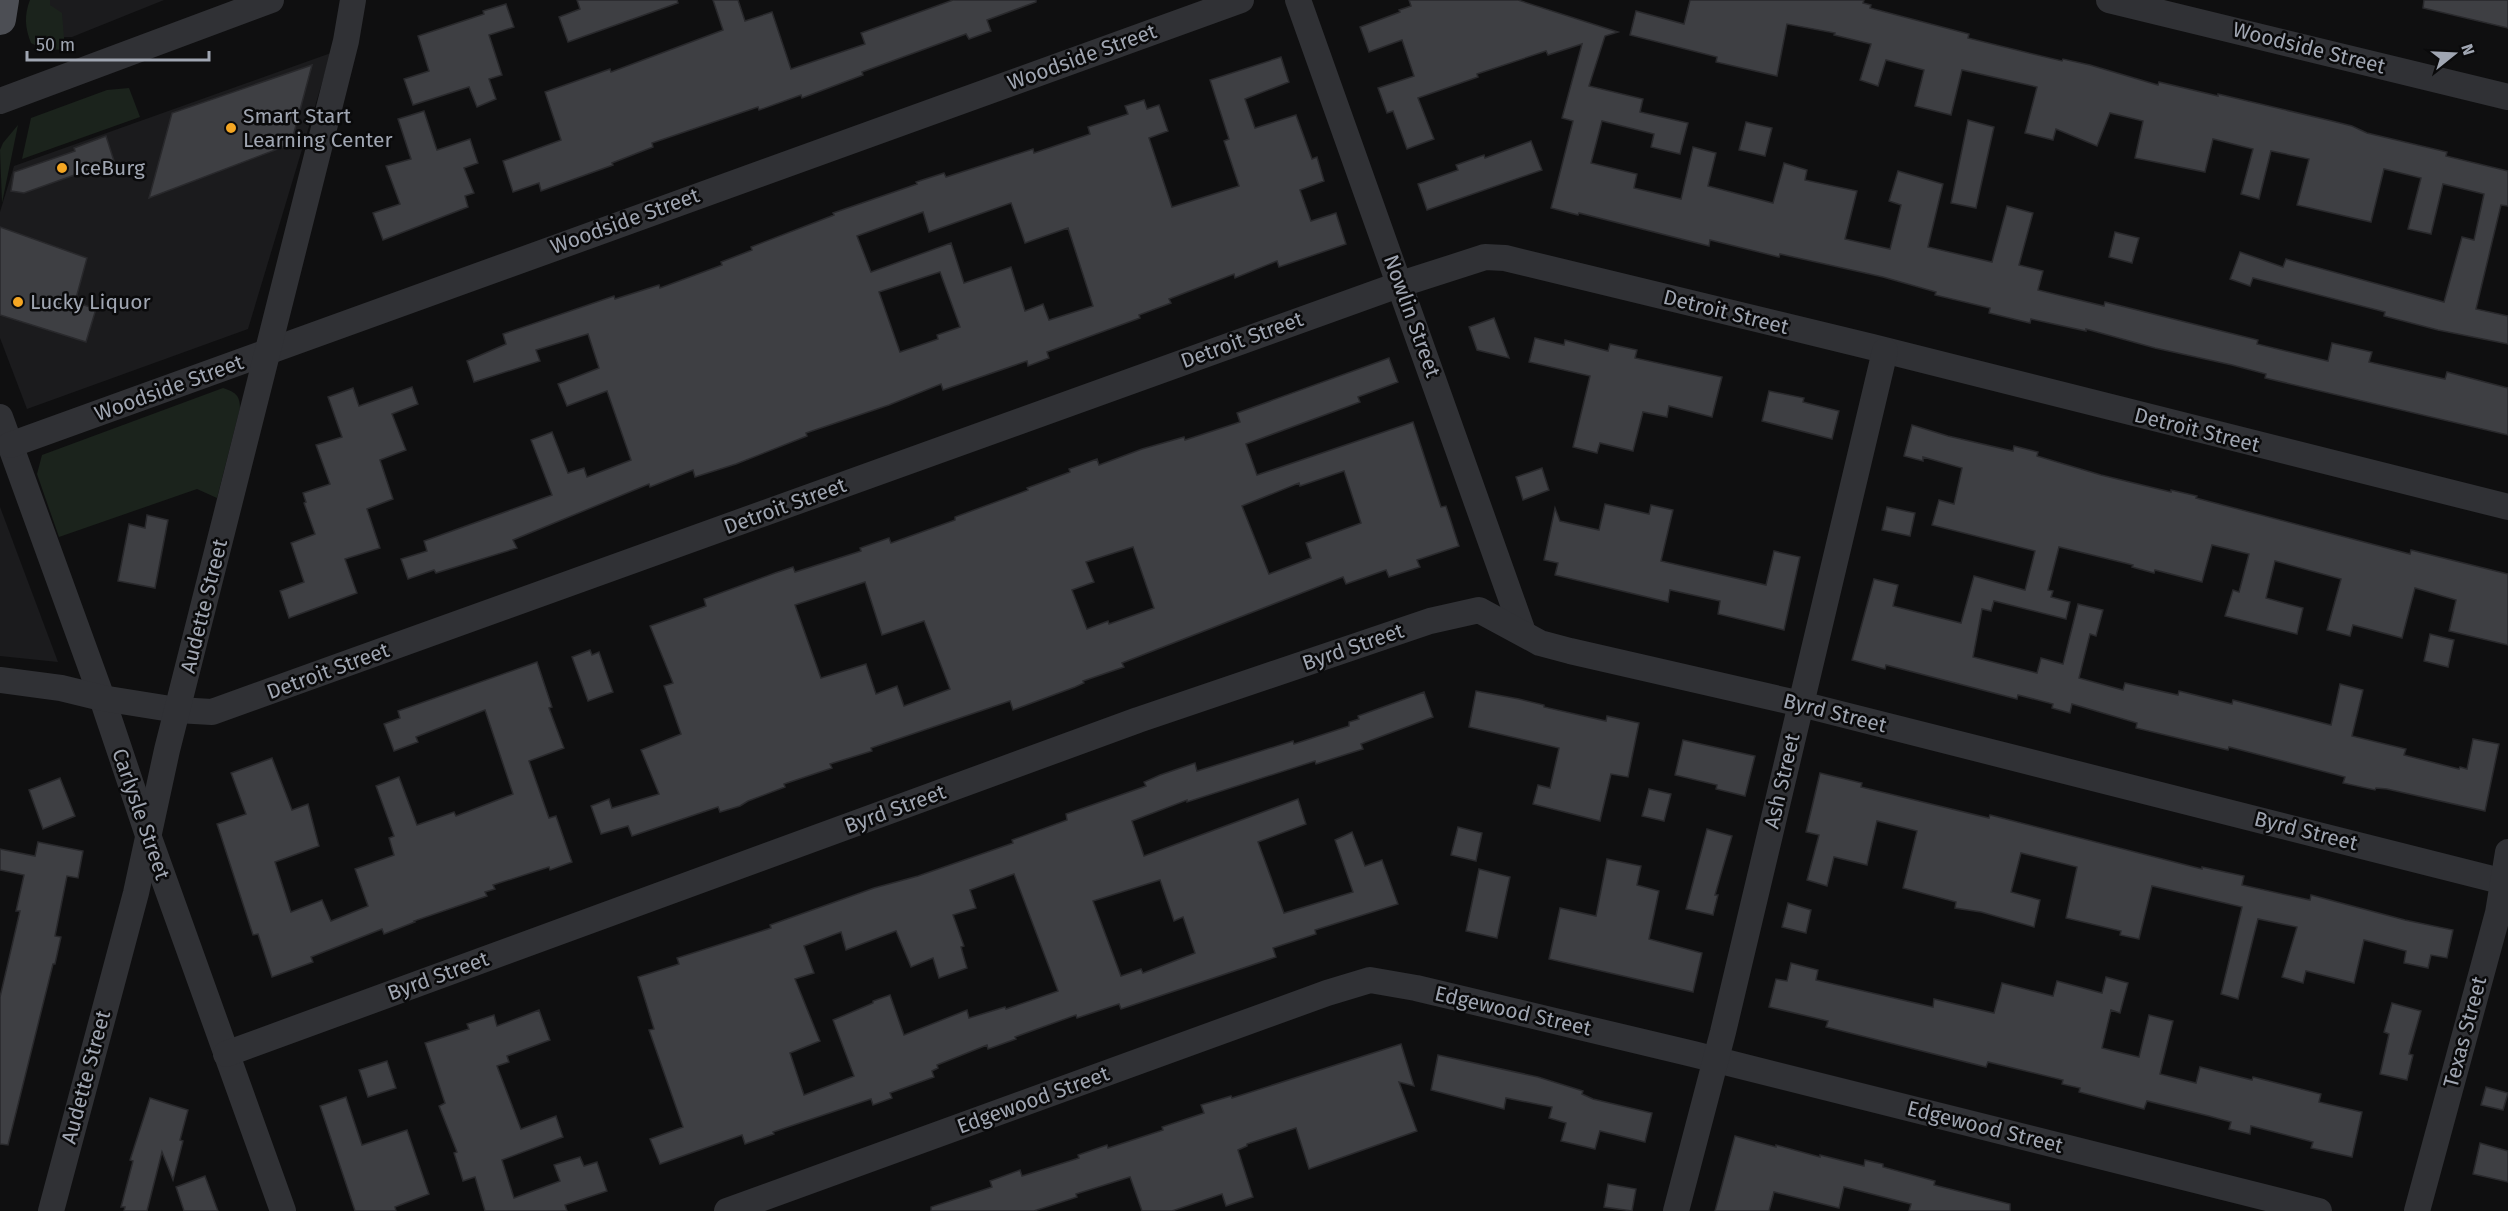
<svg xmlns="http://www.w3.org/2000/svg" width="2508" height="1211" viewBox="0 0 2508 1211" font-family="'Fira Sans',sans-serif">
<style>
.built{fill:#1b1b1d}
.green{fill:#1b231c}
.building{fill:#3e3f43;stroke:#29292c;stroke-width:1.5;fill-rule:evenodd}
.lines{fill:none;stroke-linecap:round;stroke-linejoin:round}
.minor{stroke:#303135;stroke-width:26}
.major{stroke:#4c4e54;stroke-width:32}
.poi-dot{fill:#f4a623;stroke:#0a0a0b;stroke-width:2}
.labels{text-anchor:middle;stroke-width:5;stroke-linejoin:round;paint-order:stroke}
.street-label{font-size:21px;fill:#a0a6b2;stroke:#0a0a0b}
.poi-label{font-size:21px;fill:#a0a6b2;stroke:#0a0a0b;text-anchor:start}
</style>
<rect width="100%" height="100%" fill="#0f0f10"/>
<g class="built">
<path d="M35 0H164L72 37H42Z"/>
<path d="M331 53 248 329 27 409 0 338V212L14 166Z"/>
<path d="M0 507 58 662 0 656Z"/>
</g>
<g class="green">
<path d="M30 0H50V5L62 13 65 50 43 49 31 43C25 28 24 15 30 0Z"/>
<path d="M129 88 140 117 22 159 31 118 107 90Z"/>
<path d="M18 125 2 203 0 150 3 143Z"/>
<path d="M223 388C235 392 240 395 240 408L217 498 197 489 59 537 37 474 42 455Z"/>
</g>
<g class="building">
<path d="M577 0H677L678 3 568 42 559 17 580 9Z"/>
<path d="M713 0H738L745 21 772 12 791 69 865 44 861 33 953 0H1036V2L987 20 991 31 969 39 966 34 862 72 863 75 802 98 801 95 759 110 758 107 652 143 653 147 612 163 613 165 541 191 539 183 513 192 503 161 561 140 545 92 610 69 611 72 723 30Z"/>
<path d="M1409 0H1518L1618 32 1605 36 1589 86 1643 99 1640 112 1688 123 1680 154 1651 147 1654 134 1602 121 1591 163 1637 174 1634 188 1681 199 1693 147 1716 153 1708 186 1773 203 1784 163 1807 170 1805 180 1857 191 1845 239 1890 249 1901 205 1889 201 1898 171 1943 184 1928 247 1992 262 2007 206 2033 213 2019 265 2043 271 2038 290 2104 306 2105 302 2258 340 2257 344 2328 361 2332 343 2372 352 2369 362 2445 379 2447 372 2508 388V435L2265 378 2266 374 2232 365 2155 348 2086 329V331L2031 319 2030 323 1989 313 1990 308 1935 295 1936 292 1883 277 1780 254 1779 257 1710 240 1709 246 1579 213 1578 215 1551 208 1573 121 1562 118 1582 44 1548 55 1546 51 1477 74 1478 77 1418 98 1434 139 1407 149 1393 111 1387 113 1378 88 1414 76 1402 40 1369 52 1360 27 1400 12 1399 10 1411 6Z"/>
<path d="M1690 0H1864L1863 3 1871 5 1870 8 1969 34 1968 38 2062 61 2063 59 2090 65 2158 85 2159 82 2218 96V94L2332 121 2352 126 2367 133 2447 152 2446 156 2508 171V206L2501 205 2476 309 2508 316V344L2438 330 2384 316 2385 312 2253 278 2250 286 2230 279 2240 252 2283 267 2286 259 2444 302 2462 237 2474 240 2484 194 2443 184 2431 234 2408 229 2421 178 2384 169 2371 222 2297 205 2309 159 2271 151 2259 199 2241 194 2253 149 2213 139 2205 172 2135 158 2143 121 2110 113 2097 146 2056 129 2053 140 2025 133 2037 87 1962 70 1951 115 1915 106 1924 70 1886 60 1878 86 1860 80 1871 44 1834 35 1835 33 1787 24 1777 76 1716 62 1717 57 1630 35 1636 11 1684 24Z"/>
<path d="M2424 0H2508V28L2423 8Z"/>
<path d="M506 4 514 27 489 35 502 75 489 79 496 99 477 107 469 87 413 105 404 79 429 71 418 36 484 14 483 11Z"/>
<path d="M1281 57 1289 82 1245 99 1255 128 1296 115 1312 159 1317 157 1324 181 1300 190 1311 221 1336 213 1346 244 1279 267 1277 261 1235 278 1234 274 1169 299 1171 303 1139 315 1140 318 1047 352 1049 358 1028 366 1027 361 943 390 941 384 889 405 806 433 807 436 736 464 695 477 693 470 650 487 649 484 513 540 517 548 436 573 434 570 408 579 401 559 427 551 424 541 552 495 531 440 552 432 568 473 584 468 587 477 631 460 607 391 567 406 558 384 599 368 588 334 536 350 540 361 474 382 467 361 506 344 503 334 614 296 615 299 659 285 660 288 722 265 721 262 752 250 751 247 834 215 833 213 917 184 916 182 944 173 946 177 1033 149 1034 153 1090 134 1088 127 1128 114 1125 106 1144 100 1147 109 1159 105 1168 131 1149 138 1172 207 1239 186 1224 141 1229 139 1210 80ZM1011 203 1025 243 1068 228 1093 306 1049 320 1043 304 1025 311 1011 267 964 283 951 243 871 272 857 236 923 212 929 232ZM940 272 960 327 937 335 938 339 900 352 879 292Z"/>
<path d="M312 65 291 144 149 198 172 113Z"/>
<path d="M424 111 437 150 470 139 478 163 464 168 474 193 465 196 468 207 383 240 373 213 400 204 386 166 411 159 398 119Z"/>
<path d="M1968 120 1994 127 1976 208 1951 203Z"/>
<path d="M1746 122 1772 128 1765 156 1739 150Z"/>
<path d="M106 136 114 161 24 193 11 191 14 172 75 151 74 148Z"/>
<path d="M1531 141 1542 170 1427 210 1418 184 1458 170 1456 165 1484 155 1485 158Z"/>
<path d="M0 227 87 258 75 302 96 309 86 342 0 315Z"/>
<path d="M2115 232 2139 238 2132 263 2109 257Z"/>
<path d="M1494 318 1509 358 1477 350 1469 327Z"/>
<path d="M1535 338 1564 345 1565 340 1608 351 1610 344 1637 350 1635 358 1722 377 1712 417 1669 406 1667 417 1643 412 1633 451 1600 443 1597 453 1573 447 1590 376 1529 362Z"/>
<path d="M1389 358 1398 382 1358 397 1360 402 1246 444 1257 475 1413 422 1441 507 1446 506 1459 546 1417 560 1420 567 1389 577 1386 570 1346 584 1343 577 1122 663 1124 667 1083 681 1084 683 1075 687 1013 710 1010 701 871 748 872 751 830 764 832 768 784 784 785 787 748 801 740 806 720 812 718 807 632 836 628 826 601 834 591 806 609 799 612 808 659 794 641 750 681 734 664 686 673 683 650 626 706 606 704 599 775 573 793 567 795 572 861 551 860 548 889 538 891 543 955 520V517L1028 490 1027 488 1070 472 1069 469 1097 459 1099 465 1142 449 1184 437 1185 440 1240 422 1237 413ZM1344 471 1361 523 1306 543 1311 558 1269 574 1242 506 1299 483 1300 486ZM1133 547 1154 608 1109 624 1108 621 1087 629 1072 590 1094 582 1086 562ZM865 582 882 635 924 621 950 689 904 706 897 686 876 694 866 664 821 678 795 605Z"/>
<path d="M412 387 418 404 392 414 406 450 380 460 393 499 367 509 380 548 345 559 357 593 289 618 280 591 304 582 291 543 315 534 304 503 306 502 303 493 330 484 316 445 342 437 328 397 353 388 359 406Z"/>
<path d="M1769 391 1804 398 1803 402 1839 411 1832 439 1762 421Z"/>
<path d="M1912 425 1948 436 2013 451 2014 446 2038 452 2037 456 2101 475 2171 492V490L2197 496 2196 498 2410 554 2411 550 2508 574V645L2449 631 2456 600 2415 588 2402 638 2353 625 2350 636 2327 630 2341 579 2275 561 2266 598 2303 608 2297 634 2225 616 2233 590 2239 592 2249 554 2212 545 2202 582 2155 570 2154 573 2132 567 2133 565 2059 547 2048 590 2053 591 2051 597 2070 602 2066 619 1994 601 1991 611 1982 609 1973 657 2037 673 2041 658 2063 664 2078 604 2103 610 2096 636 2090 634 2079 678 2123 690 2125 683 2178 695 2179 691 2232 704 2233 700 2331 725 2340 684 2363 690 2352 736 2406 749 2404 755 2459 769 2460 767 2467 769 2473 739 2499 744 2485 811 2387 789 2376 788 2375 790 2343 783 2345 777 2229 747 2228 750 2136 728 2137 723 2072 704 2070 713 2052 708 2053 704 2018 695 2017 699 1886 665 1885 669 1852 660 1874 579 1898 585 1893 606 1961 623 1974 576 2025 590 2035 551 1932 525 1939 500 1954 504 1962 468 1923 457V461L1904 456Z"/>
<path d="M1542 468 1549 490 1523 500 1516 477Z"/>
<path d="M1605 504 1649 514 1651 505 1673 510 1661 561 1766 585 1774 551 1800 557 1784 630 1718 614 1720 601 1670 590 1668 602 1555 575 1558 563 1544 560 1555 508 1560 521 1599 530Z"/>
<path d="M1887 507 1915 513 1910 536 1882 530Z"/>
<path d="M147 515 168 520 155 588 118 581 129 524 145 528Z"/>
<path d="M2430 634 2454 640 2448 667 2424 661Z"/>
<path d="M590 650 592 655 599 652 613 692 588 701 572 657Z"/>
<path d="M537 662 552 707 549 708 564 748 529 761 549 818 556 816 572 862 550 870 549 867 493 885 495 889 485 892 487 896 414 921 415 922 384 934 382 929 311 957 313 962 272 977 258 934 253 935 217 824 246 814 231 773 272 758 292 810 308 804 319 846 275 862 291 912 322 900 331 921 368 906 355 869 394 855 389 838 394 836 376 786 399 777 417 825 454 812 456 816 513 794 485 710 416 737 418 742 394 751 384 724 400 718 398 711Z"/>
<path d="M1476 691 1519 699 1544 705V707L1606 721 1607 716 1639 723 1628 777 1611 774 1600 821 1533 804 1538 785 1550 788 1559 748 1469 727Z"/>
<path d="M1424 692 1433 717 1361 744 1363 749 1316 764 1315 761 1187 802V800L1132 821 1144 856 1298 799 1306 824 1258 842 1284 913 1353 892 1335 840 1352 832 1365 866 1382 860 1398 904 1315 930 1316 934 1273 948 1276 957 1121 1009 1119 1004 1077 1018 1076 1015 1015 1037 1016 1039 988 1049 987 1045 937 1065 938 1068 932 1071 934 1077 890 1093 892 1098 873 1105 871 1099 773 1132 774 1134 745 1144 742 1135 660 1164 650 1139 683 1127 649 1030 654 1029 638 977 679 964 677 958 771 928 770 925 874 888 918 876 1013 843 1012 840 1067 820 1066 814 1146 786 1144 782 1160 775 1195 763 1197 771 1293 741 1294 744 1349 726V722L1359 719 1358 716ZM1014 874 1058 991 1006 1009 1005 1007 969 1018 967 1010 904 1035 890 995 873 1001V1003L833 1020 854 1076 804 1095 790 1053 820 1041 795 979 814 973 804 946 841 932 846 950 896 931 911 967 933 958 939 978 967 968 961 947 964 946 953 915 976 908 970 890ZM1160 880 1174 921 1183 917 1195 953 1143 973 1141 969 1121 976 1093 901Z"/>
<path d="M1683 740 1755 756 1745 796 1716 789 1717 785 1675 775Z"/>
<path d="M1820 773 1862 783 1861 787 1989 818 1990 815 2202 869V867L2244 876 2242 885 2310 900 2311 895 2405 920 2453 930 2447 958 2431 955 2428 968 2404 963 2406 951 2364 940 2354 983 2306 971 2303 983 2282 977 2297 927 2258 919 2238 999 2221 994 2242 907 2152 886 2139 939 2120 935 2121 931 2066 918 2077 867 2021 853 2011 892 2040 900 2034 927 1981 912 1955 908 1956 902 1903 888 1917 831 1877 821 1867 865 1834 857 1827 886 1807 880 1819 835 1806 832Z"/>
<path d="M60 778 75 816 43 829 29 790Z"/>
<path d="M1649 789 1671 794 1664 821 1642 816Z"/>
<path d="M1458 827 1482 833 1476 861 1451 855Z"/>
<path d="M1707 829 1732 836 1715 895H1718L1713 915 1686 909Z"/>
<path d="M38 842 83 851 78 878 67 876 55 936 61 937 55 964H53L8 1145 0 1144V997L20 911H16L24 875 0 870V849L35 856Z"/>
<path d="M1607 859 1641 866 1637 885 1659 891 1649 939 1702 953 1693 992 1549 959 1560 908 1596 916Z"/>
<path d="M1479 869 1510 877 1497 938 1466 931Z"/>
<path d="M1788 903 1811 910 1806 933 1782 927Z"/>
<path d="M1791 963 1818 970 1816 980 1933 1007 1934 999 1994 1013 2002 983 2053 996 2057 981 2102 993 2106 977 2128 983 2120 1013 2111 1010 2102 1048 2139 1057 2149 1015 2173 1021 2160 1074 2196 1083 2200 1067 2252 1080 2253 1077 2321 1094 2319 1102 2362 1112 2352 1157 2311 1148 2313 1142 2251 1126 2250 1134 2229 1129 2231 1122 2209 1116 2147 1101 2144 1109 2079 1092 2080 1088 2062 1084 2063 1080 1988 1062 1986 1067 1826 1027 1828 1021 1769 1007 1776 979 1787 981Z"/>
<path d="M2392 1003 2421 1011 2409 1054 2413 1055 2407 1080 2380 1074 2389 1034 2384 1032Z"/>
<path d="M539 1010 550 1040 507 1056 509 1062 497 1066 521 1129 556 1116 563 1137 502 1160 514 1198 560 1181 554 1165 580 1157 584 1166 597 1162 607 1191 565 1205 567 1211H485L475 1177 463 1181 454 1153 457 1152 439 1106 445 1103 425 1043 469 1029 467 1024 494 1015 497 1026Z"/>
<path d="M1401 1044 1414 1086 1399 1082 1417 1131 1309 1169 1296 1128 1247 1144V1146L1238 1150 1253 1197 1226 1206 1222 1194 1172 1211H1142L1130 1177 1076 1194 1077 1197 1034 1211H931V1207L992 1187 990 1181 1020 1170 1022 1176 1079 1158 1078 1155 1107 1145 1108 1148 1163 1130 1162 1127 1204 1113 1201 1105 1231 1096 1232 1098Z"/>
<path d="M1438 1055 1538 1077 1583 1091 1582 1094 1593 1099 1652 1113 1645 1142 1600 1131 1595 1149 1561 1141 1566 1123 1549 1118 1552 1107 1506 1098 1504 1109 1431 1090Z"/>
<path d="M387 1061 396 1088 368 1097 359 1070Z"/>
<path d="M2486 1087 2508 1093 2503 1110 2481 1105Z"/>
<path d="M346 1097 362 1145 407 1130 429 1194 395 1207 396 1211H355L320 1106Z"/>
<path d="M150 1098 188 1110 180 1140 183 1141 173 1180 162 1152 147 1211H124L125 1207H121L133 1161 130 1160Z"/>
<path d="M1735 1136 1776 1147V1145L1820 1157V1155L1864 1166 1865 1160 1883 1164V1167L1935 1181 1934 1185 2010 1204V1211H1909L1911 1204 1844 1187 1839 1208 1774 1192 1769 1211H1715Z"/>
<path d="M2480 1143 2508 1151V1182L2473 1174Z"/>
<path d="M205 1176 218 1211H184L176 1187Z"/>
<path d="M1608 1184 1636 1189 1632 1211 1604 1207Z"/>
</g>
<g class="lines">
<g class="minor">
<path d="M1298 0 1523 632"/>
<path d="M2109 0 2508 97"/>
<path d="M0 101 271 0"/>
<path d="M0 417 102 698 148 835 283 1211"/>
<path d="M10 445 1241 0"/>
<path d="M0 680 61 688 102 698 177 710 212 712 1401 284 1485 257 1505 258 1872 347 2508 507"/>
<path d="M226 1054 1138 720 1430 621 1479 610 1540 643 1570 651 1801 704 2508 883"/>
<path d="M51 1211 136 893 167 750 346 41 353 0"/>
<path d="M727 1211 1327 993 1370 980 1416 988 1693 1054 2319 1211"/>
<path d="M1676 1211 1723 1032 1885 351"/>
<path d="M2417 1211 2498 913 2508 852"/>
</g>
<path class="major" d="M0 19 3 0"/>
</g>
<g class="poi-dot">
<circle cx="231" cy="128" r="6"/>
<circle cx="62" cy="168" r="6"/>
<circle cx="18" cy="302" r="6"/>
</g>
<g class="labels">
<g class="street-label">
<text transform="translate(2309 48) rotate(14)" y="7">Woodside Street</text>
<text transform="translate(1082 57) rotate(-20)" y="7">Woodside Street</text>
<text transform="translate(625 221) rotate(-20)" y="7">Woodside Street</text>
<text transform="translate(1726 312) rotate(14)" y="7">Detroit Street</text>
<text transform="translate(1412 316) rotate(70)" y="7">Nowlin Street</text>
<text transform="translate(1242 340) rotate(-20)" y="7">Detroit Street</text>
<text transform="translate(169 388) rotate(-20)" y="7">Woodside Street</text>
<text transform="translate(2197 430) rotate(14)" y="7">Detroit Street</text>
<text transform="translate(785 506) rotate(-20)" y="7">Detroit Street</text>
<text transform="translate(204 606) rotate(-76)" y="7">Audette Street</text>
<text transform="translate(1353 647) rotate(-19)" y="7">Byrd Street</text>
<text transform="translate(328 671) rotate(-20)" y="7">Detroit Street</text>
<text transform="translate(1835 713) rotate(14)" y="7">Byrd Street</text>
<text transform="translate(1782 781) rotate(-77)" y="7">Ash Street</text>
<text transform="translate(895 809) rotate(-20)" y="7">Byrd Street</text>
<text transform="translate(141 814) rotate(71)" y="7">Carlysle Street</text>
<text transform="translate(2306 831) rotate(14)" y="7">Byrd Street</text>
<text transform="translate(438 976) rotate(-20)" y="7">Byrd Street</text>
<text transform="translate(1513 1011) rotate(13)" y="7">Edgewood Street</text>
<text transform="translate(2465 1032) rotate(-75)" y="7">Texas Street</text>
<text transform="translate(86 1077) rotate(-75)" y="7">Audette Street</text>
<text transform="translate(1033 1100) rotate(-20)" y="7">Edgewood Street</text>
<text transform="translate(1985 1127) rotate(14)" y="7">Edgewood Street</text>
</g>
<g class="poi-label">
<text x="243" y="123">Smart Start<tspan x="243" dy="24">Learning Center</tspan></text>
<text x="74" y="175">IceBurg</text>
<text x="30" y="309">Lucky Liquor</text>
</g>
</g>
<g transform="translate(2454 54) rotate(72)" stroke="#0a0a0b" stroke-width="4.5" paint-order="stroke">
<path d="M0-4.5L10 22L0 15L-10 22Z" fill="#a0a6b2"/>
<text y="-9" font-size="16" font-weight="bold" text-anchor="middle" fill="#a0a6b2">N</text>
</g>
<path d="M27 51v9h182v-9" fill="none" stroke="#a0a6b2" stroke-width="3"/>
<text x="36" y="51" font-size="18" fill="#a0a6b2" stroke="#0a0a0b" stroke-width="4.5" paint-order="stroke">50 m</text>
</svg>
